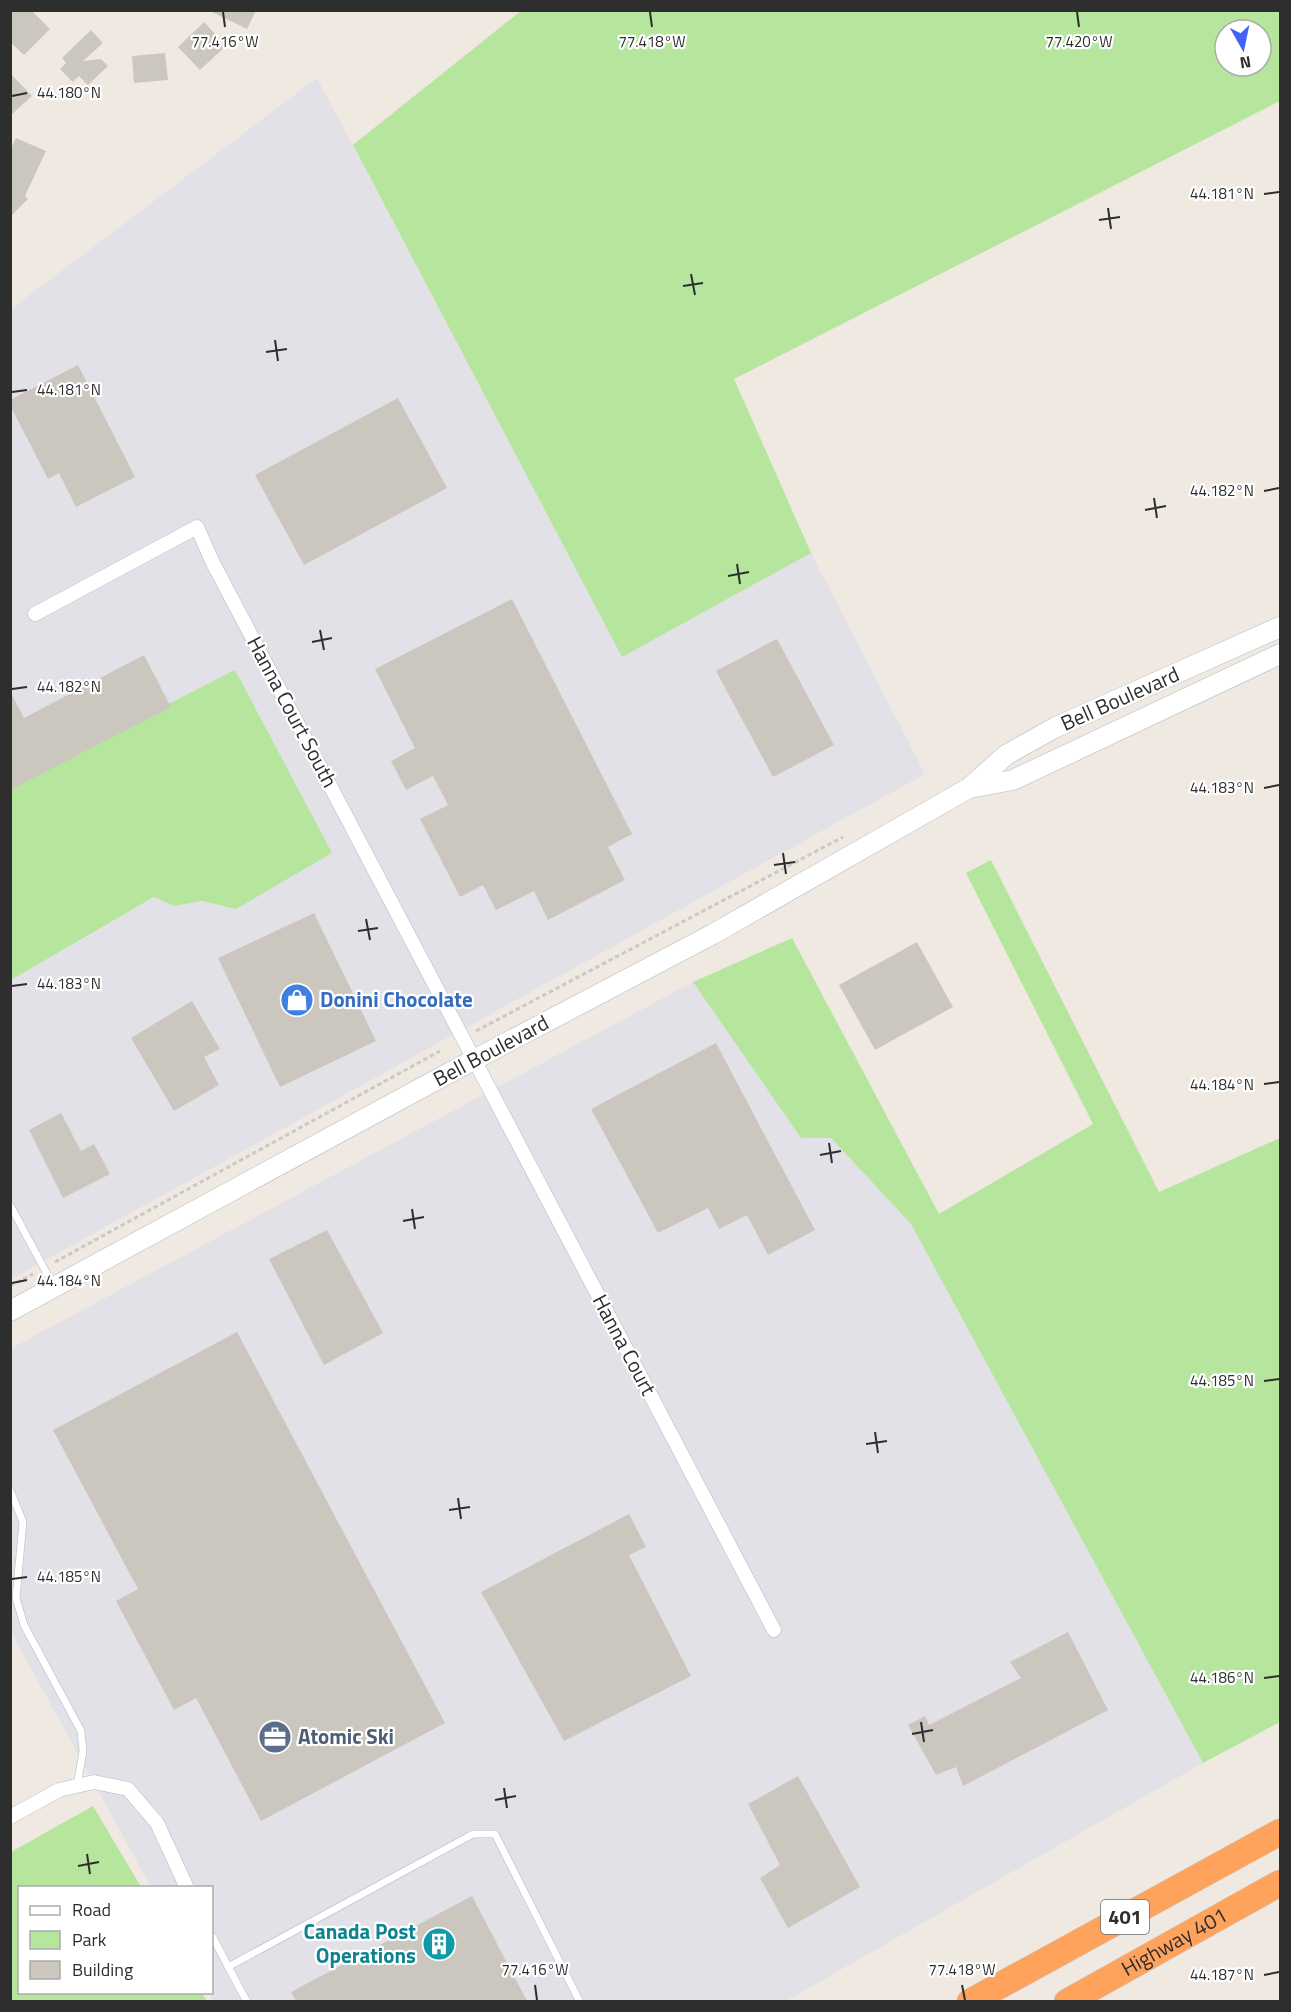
<svg xmlns="http://www.w3.org/2000/svg" width="1291" height="2012" viewBox="0 0 1291 2012" font-family="'Titillium Web',sans-serif">
<style>
.industrial{fill:#e3e1e8}
.green{fill:#b6e59e;fill-rule:evenodd}
.building{fill:#cbc7bf}
.lines{fill:none;stroke-linecap:round;stroke-linejoin:round}
.lane-casing{stroke:#b4b7c1;stroke-width:8}
.street-casing{stroke:#b4b7c1;stroke-width:15}
.secondary-casing{stroke:#b4b7c1;stroke-width:21}
.highway-casing{stroke:#c9c9c9;stroke-width:27}
.path{stroke:#c9c9c9;stroke-width:3;stroke-dasharray:4.5 3;stroke-linecap:butt}
.lane{stroke:#fff;stroke-width:7}
.street{stroke:#fff;stroke-width:14}
.secondary{stroke:#fff;stroke-width:20}
.highway{stroke:#ffa35c;stroke-width:26}
.ticks{fill:none;stroke:#2e2e2e;stroke-width:2}
.labels{text-anchor:middle;stroke-width:4.5;stroke-linejoin:round;paint-order:stroke}
.shield{fill:#fff;stroke:#6d6d6d;stroke-width:1.5}
.shield-label{font-size:20px;font-weight:bold;fill:#2e2e2e}
.street-label{font-size:21px;fill:#2e2e2e;stroke:#fff}
.shop-label{font-size:21px;font-weight:bold;fill:#366cbe;stroke:#fff;text-anchor:start}
.service-label{font-size:21px;font-weight:bold;fill:#4e5e75;stroke:#fff;text-anchor:start}
.culture-label{font-size:21px;font-weight:bold;fill:#0d838f;stroke:#fff;text-anchor:end}
.ticks-label{font-size:15px;text-anchor:middle;fill:#2e2e2e;stroke:#fff;stroke-width:4.5;stroke-linejoin:round;paint-order:stroke}
</style>
<rect width="100%" height="100%" fill="#efe9e1"/>
<g class="industrial">
<path d="M317 78 622 656 811 553 925 774 11 1279V980L155 897 174 906 202 901 236 909 11 784V309Z"/>
<path d="M693 982 801 1138H831L911 1224 1203 1763 786 2001H214L209 1993 212 1992V1888L151 1887 11 1632 10 1349Z"/>
</g>
<g class="green">
<path d="M522 10 1280 11V101L734 379 811 553 622 657 353 145ZM1225 30H1261V66H1225Z"/>
<path d="M235 670 332 853 236 909 202 901 174 906 154 897 11 980V784Z"/>
<path d="M991 860 1159 1192 1280 1138V1722L1203 1763 911 1224 831 1138H801L693 982 792 938 939 1214 1093 1124 966 873Z"/>
<path d="M93 1806 141 1887 20 1888V1992L202 1993 207 2001H11V1852Z"/>
</g>
<g class="building">
<path d="M10 10H31L50 29 24 55 10 42Z"/>
<path d="M208 10H256L247 29Z"/>
<path d="M204 22 226 46 200 70 178 47Z"/>
<path d="M91 30 103 43 83 61 101 59 108 66 88 85 79 76 73 82 60 69 66 63 62 58Z"/>
<path d="M165 53 168 80 134 83 132 56Z"/>
<path d="M10 73 32 96 10 116Z"/>
<path d="M16 138 46 151 25 196 28 199 10 217V150Z"/>
<path d="M78 365 135 477 76 507 59 473 48 479 10 405V400Z"/>
<path d="M398 398 447 488 304 565 255 475Z"/>
<path d="M512 599 632 834 608 847 625 880 548 920 534 891 496 910 483 885 460 897 420 819 448 805 433 776 406 790 391 761 415 748 375 669Z"/>
<path d="M777 639 834 745 773 777 716 671Z"/>
<path d="M144 655 171 707 10 790V691L24 718Z"/>
<path d="M314 913 376 1041 280 1087 218 958Z"/>
<path d="M917 942 953 1007 875 1050 839 985Z"/>
<path d="M192 1001 220 1049 204 1057 219 1085 174 1111 131 1038Z"/>
<path d="M716 1043 815 1230 768 1255 747 1215 719 1229 708 1208 658 1233 591 1109Z"/>
<path d="M61 1113 81 1151 94 1144 110 1174 63 1198 29 1130Z"/>
<path d="M327 1230 383 1333 324 1365 269 1259Z"/>
<path d="M237 1332 445 1723 261 1821 196 1698 174 1710 116 1601 138 1589 53 1430Z"/>
<path d="M629 1514 646 1547 629 1555 691 1676 564 1741 481 1592Z"/>
<path d="M1068 1632 1108 1710 963 1786 956 1767 936 1775 908 1725 925 1716 929 1725 1021 1678 1010 1662Z"/>
<path d="M798 1776 860 1887 788 1928 760 1878 780 1865 748 1804Z"/>
<path d="M472 1896 527 2001H296L291 1992Z"/>
</g>
<g class="lines">
<defs>
<g id="lane">
<path d="M10 1205 53 1285"/>
<path d="M10 1490 23 1522 16 1598 24 1625 81 1731 83 1751 77 1786"/>
<path d="M212 1936 247 2002"/>
<path d="M228 1967 473 1834H495L579 2000"/>
</g>
<g id="street">
<path d="M35 614 197 527 213 563 774 1630"/>
<path d="M10 1817 59 1790 94 1782 128 1789 157 1823 187 1888"/>
</g>
<g id="secondary">
<path d="M970 788 1013 780 1280 654"/>
<path d="M10 1311 449 1073 713 934 969 788 1006 755 1056 727 1280 627"/>
</g>
<g id="highway">
<path d="M970 2002 1280 1832"/>
<path id="s1" d="M1067 2002 1280 1883"/>
</g>
</defs>
<use href="#lane" class="lane-casing"/>
<use href="#street" class="street-casing"/>
<use href="#secondary" class="secondary-casing"/>
<use href="#highway" class="highway-casing"/>
<g class="path">
<path d="M476 1031 843 837"/>
<path d="M55 1262 440 1051"/>
<path d="M10 1286 33 1274"/>
</g>
<use href="#lane" class="lane"/>
<use href="#street" class="street"/>
<use href="#secondary" class="secondary"/>
<use href="#highway" class="highway"/>
</g>
<path class="ticks" d="M223 12 225 27M650 12 652 27M1077 12 1079 27M12 96 27 93M1264 194 1279 192M1108 208 1111 229M1099 220 1120 217M691 274 695 295M683 286 703 283M275 340 278 361M266 352 287 349M12 392 27 390M1264 491 1279 488M1154 498 1157 518M1145 510 1166 506M737 564 740 584M728 576 749 572M320 630 324 650M312 642 332 638M12 689 27 687M1264 788 1279 785M783 853 786 874M774 865 795 862M366 919 370 940M358 931 378 928M12 986 27 984M1264 1084 1279 1082M829 1143 832 1163M820 1155 841 1151M412 1209 415 1229M403 1221 424 1217M12 1283 27 1280M1264 1381 1279 1379M875 1432 878 1453M866 1444 887 1441M458 1498 461 1519M449 1510 470 1507M12 1579 27 1577M1264 1678 1279 1676M921 1722 924 1742M912 1734 933 1730M504 1788 507 1808M495 1800 516 1796M87 1854 90 1874M78 1866 99 1862M1264 1975 1279 1972M535 1985 537 2000M962 1985 965 2000"/>
<defs>
<symbol id="shop-disc" viewBox="-11 -11 22 22"><circle r="9.5" fill="#3f7fe0" stroke="#fff"/><path d="M-5-2.5h2.3a2.7 3.5 0 0 1 5.4 0H5L5.5 6h-11ZM-1.5-2.5h3a1.5 2.3 0 0 0-3 0Z" fill="#fff"/></symbol>
<symbol id="office-disc" viewBox="-11 -11 22 22"><circle r="9.5" fill="#5c6f8a" stroke="#fff"/><path d="M-6-3h4V-5.5h4V-3h4V5H-6ZM-1-4.5V-3h2v-1.5ZM-6 0V1H6V0Z" fill="#fff"/></symbol>
<symbol id="building-disc" viewBox="-11 -11 22 22"><circle r="9.5" fill="#0f9aa8" stroke="#fff"/><path d="M-4-6H4V6H1V3H-1V6H-4ZM-2.5-4.3h1.7v1.8h-1.7ZM.8-4.3h1.7v1.8H.8ZM-2.5-1h1.7V.8h-1.7ZM.8-1h1.7V.8H.8Z" fill="#fff"/></symbol>
</defs>
<g fill-rule="evenodd">
<use href="#shop-disc" x="278" y="981" width="38" height="38"/>
<use href="#office-disc" x="256" y="1718" width="38" height="38"/>
<use href="#building-disc" x="420" y="1925" width="38" height="38"/>
</g>
<g class="labels">
<rect class="shield" x="1101" y="1900" width="48" height="34" rx="4.5"/>
<g class="shield-label">
<text x="1125" y="1924">401</text>
</g>
<g class="street-label">
<text transform="translate(1120 699) rotate(-24)" y="7">Bell Boulevard</text>
<text transform="translate(292 712) rotate(62)" y="7">Hanna Court South</text>
<text transform="translate(491 1051) rotate(-28)" y="7">Bell Boulevard</text>
<text transform="translate(624 1345) rotate(62)" y="7">Hanna Court</text>
<text dy="7" stroke="none"><textPath href="#s1" startOffset="123">Highway 401</textPath></text>
</g>
<g class="shop-label">
<text x="320" y="1007">Donini Chocolate</text>
</g>
<g class="service-label">
<text x="298" y="1744">Atomic Ski</text>
</g>
<g class="culture-label">
<text x="416" y="1939">Canada Post<tspan x="416" dy="24">Operations</tspan></text>
</g>
</g>
<g class="ticks-label">
<text x="652" y="47">77.418°W</text>
<text x="225" y="47">77.416°W</text>
<text x="1079" y="47">77.420°W</text>
<text x="69" y="98">44.180°N</text>
<text x="1222" y="199">44.181°N</text>
<text x="69" y="395">44.181°N</text>
<text x="1222" y="496">44.182°N</text>
<text x="69" y="692">44.182°N</text>
<text x="1222" y="793">44.183°N</text>
<text x="69" y="989">44.183°N</text>
<text x="1222" y="1090">44.184°N</text>
<text x="69" y="1286">44.184°N</text>
<text x="1222" y="1386">44.185°N</text>
<text x="69" y="1582">44.185°N</text>
<text x="1222" y="1683">44.186°N</text>
<text x="535" y="1975">77.416°W</text>
<text x="962" y="1975">77.418°W</text>
<text x="1222" y="1980">44.187°N</text>
</g>
<rect width="1291" height="2012" fill="none" stroke="#2e2e2e" stroke-width="24"/>
<rect x="18" y="1886" width="195" height="108" fill="#ffffff" stroke="#ababab" stroke-width="1.5"/>
<rect x="30" y="1906" width="30" height="9" fill="#ffffff" stroke="#ababab" stroke-width="1.5"/>
<text x="72" y="1916" font-size="18" fill="#2e2e2e">Road</text>
<rect x="30" y="1931" width="30" height="18" fill="#b6e59e" stroke="#ababab" stroke-width="1.5"/>
<text x="72" y="1946" font-size="18" fill="#2e2e2e">Park</text>
<rect x="30" y="1961" width="30" height="18" fill="#cbc7bf" stroke="#ababab" stroke-width="1.5"/>
<text x="72" y="1976" font-size="18" fill="#2e2e2e">Building</text>
<g transform="translate(1243 48) rotate(171)"><circle r="28" fill="#ffffff" stroke="#ababab" stroke-width="1.5"/>
<path d="M0-4.5L10 22L0 15L-10 22Z" fill="#4264fb"/>
<text y="-9" font-size="16" font-weight="bold" text-anchor="middle" fill="#2e2e2e">N</text>
</g>
</svg>
